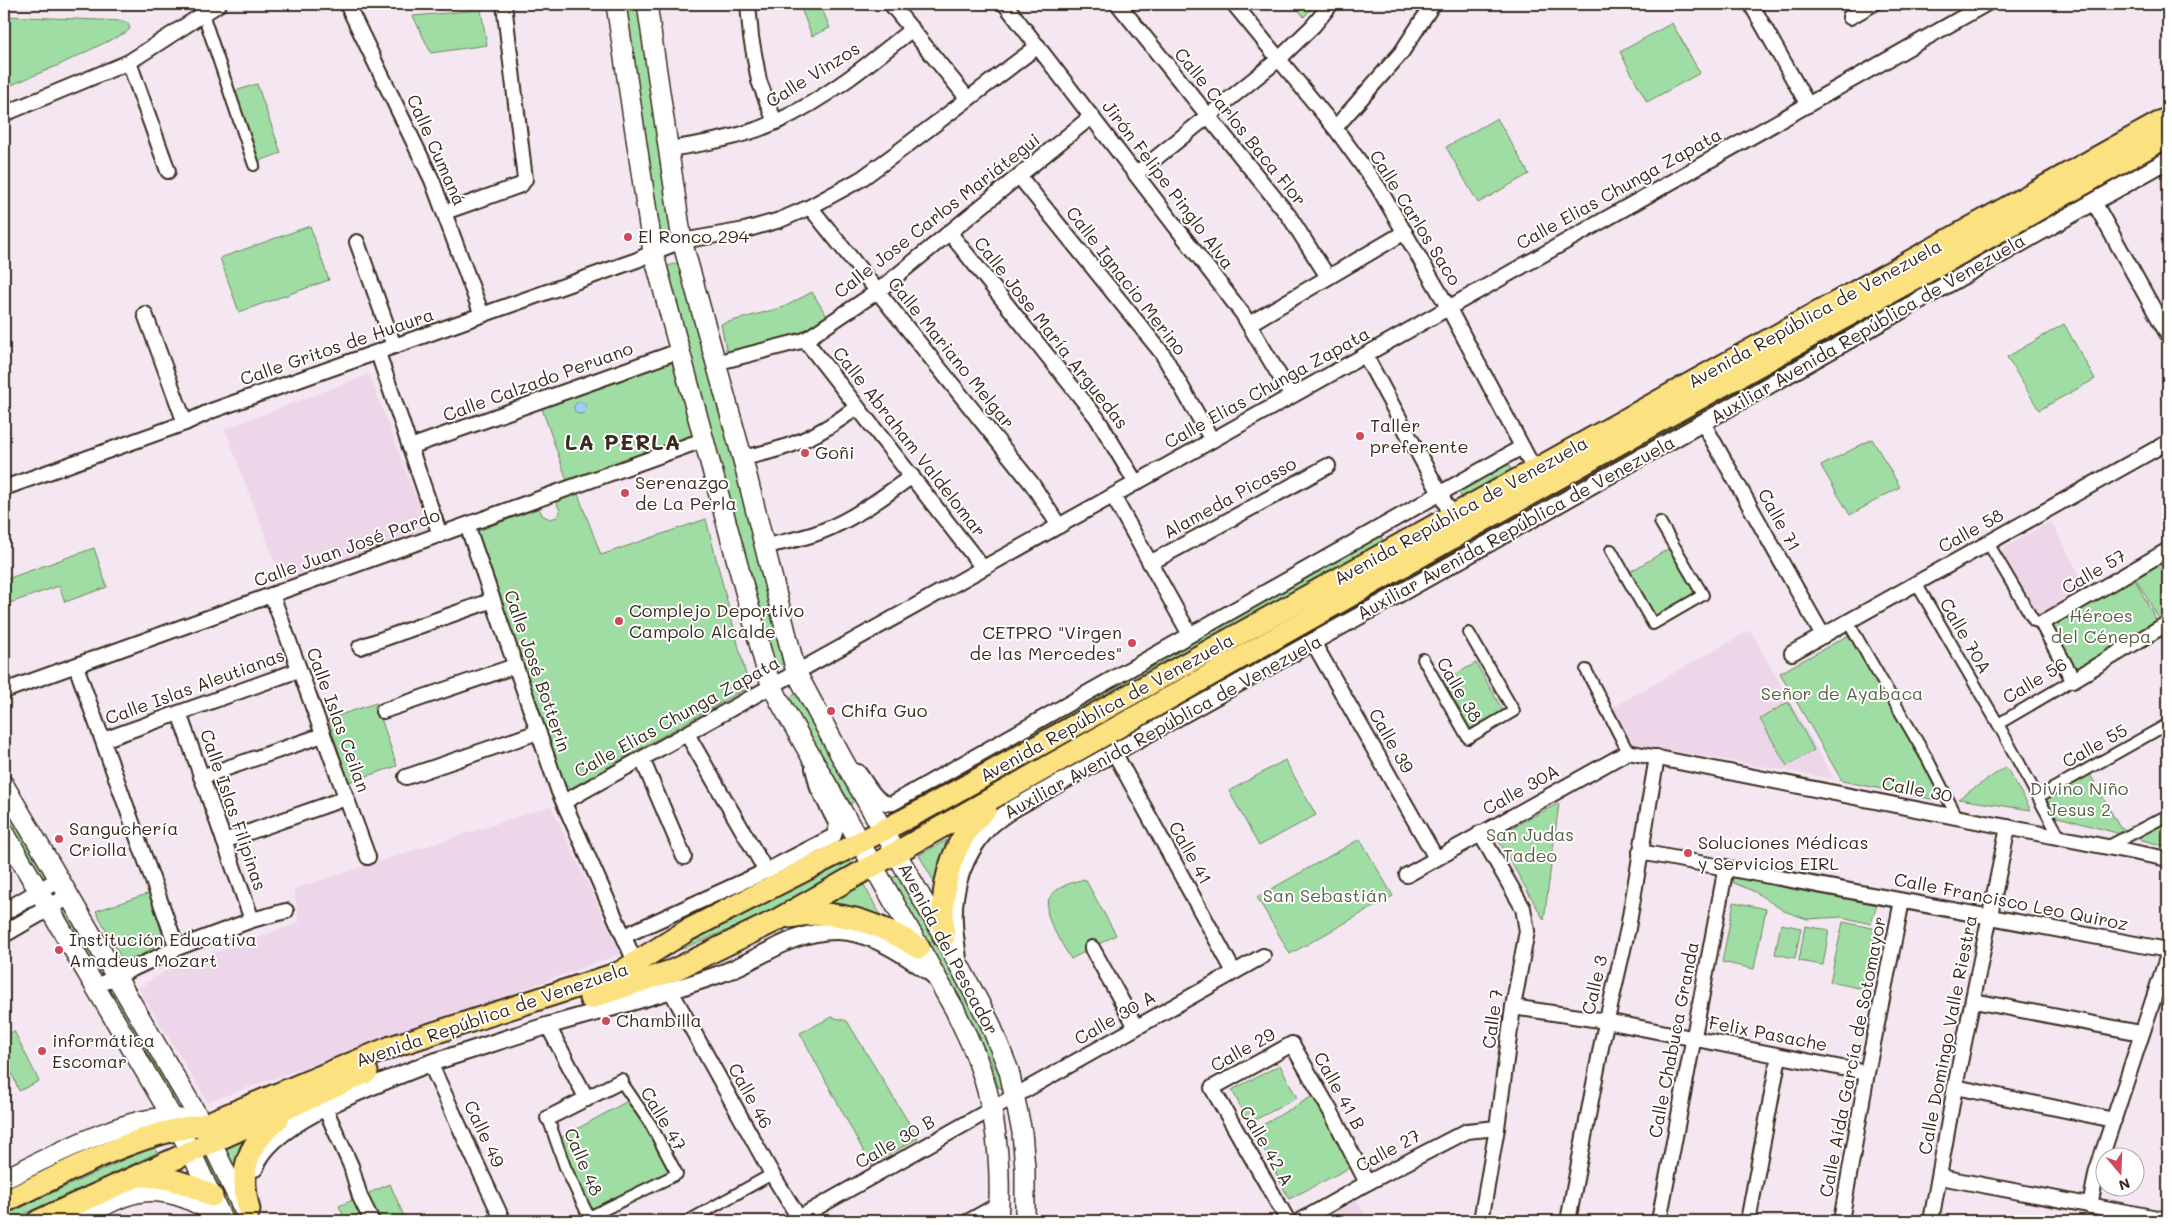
<svg xmlns="http://www.w3.org/2000/svg" width="2172" height="1225" viewBox="0 0 2172 1225" font-family="Mali,sans-serif">
<style>
.built{fill:#edd6e9}
.green{fill:#a0dda4;stroke:#6e8461}
.water{fill:#9eccf9;stroke:#768ba1}
.lines{fill:none;stroke-linecap:round;stroke-linejoin:round}
.pedestrian-casing{stroke:#3b2a1e;stroke-width:14}
.minor-casing{stroke:#3b2a1e;stroke-width:18}
.tertiary-casing{stroke:#3b2a1e;stroke-width:20}
.secondary-casing{stroke:#3b2a1e;stroke-width:22}
.primary-casing{stroke:#3b2a1e;stroke-width:25}
.pedestrian{stroke:#fff;stroke-width:10}
.minor{stroke:#fff;stroke-width:14}
.tertiary{stroke:#fff;stroke-width:16}
.secondary{stroke:#fff;stroke-width:19}
.primary{stroke:#fbe180;stroke-width:21}
.poi-dot{fill:#d1495b;stroke:#fff;stroke-width:2}
.labels{text-anchor:middle;stroke-width:4;stroke-linejoin:round;paint-order:stroke}
.street-label{font-size:18px;fill:#3b2a1e;stroke:#fff}
.poi-label{font-size:18px;fill:#3b2a1e;stroke:#fff;text-anchor:start}
.park-label{font-size:18px;fill:#596046;stroke:#fff}
.district-label{font-size:22px;font-weight:bold;letter-spacing:1px;fill:#3b2a1e;stroke:#fff}
</style>
<rect width="100%" height="100%" fill="#f4e7f2"/>
<filter id="ink" filterUnits="userSpaceOnUse"><feTurbulence type="fractalNoise" baseFrequency=".02" numOctaves="2"/><feDisplacementMap in="SourceGraphic" scale="10" xChannelSelector="R" yChannelSelector="G"/><feConvolveMatrix kernelMatrix="1 2 1 2 8 2 1 2 1" color-interpolation-filters="sRGB"/></filter>
<g filter="url(#ink)">
<g class="built">
<path d="M369 374 428 529 283 584 225 429Z"/>
<path d="M2051 521 2087 589 2035 619 1995 553Z"/>
<path d="M1750 630 1834 779 1633 744 1611 708Z"/>
<path d="M551 806 621 954 208 1102 138 988 171 968 299 923 294 889Z"/>
<path d="M1357 1200 1369 1221H1320Z"/>
<path d="M717 1203 727 1221H683Z"/>
</g>
<g class="green">
<path d="M622 4H640L671 233 658 236Z"/>
<path d="M805 4H820L830 28 812 36 800 6Z"/>
<path d="M1294 4H1315L1304 17Z"/>
<path d="M481 10 487 45 431 53 413 16Z"/>
<path d="M4 16 123 21 128 23 130 29 125 33 59 65 4 88Z"/>
<path d="M1672 23 1700 73 1647 102 1620 52Z"/>
<path d="M257 84 281 153 256 162 232 92Z"/>
<path d="M1497 118 1529 174 1478 203 1446 147Z"/>
<path d="M2168 148V156L1075 766Z"/>
<path d="M310 226 329 280 239 312 220 258Z"/>
<path d="M678 263 738 476 783 664 773 667 664 267Z"/>
<path d="M812 292 828 318 803 334 727 354 721 324 784 307Z"/>
<path d="M2064 324 2095 379 2039 410 2007 357Z"/>
<path d="M668 361 672 363 692 433 691 438 568 483 541 406Z"/>
<path d="M1872 439 1900 487 1850 515 1821 466Z"/>
<path d="M1508 464 1512 471 1463 499 1458 492Z"/>
<path d="M578 494 601 555 706 519 749 687 571 788 565 785 476 536 478 531 539 508 542 515 550 519 557 517 560 511 556 501Z"/>
<path d="M1380 535 1384 542 942 788 939 784Z"/>
<path d="M1673 546 1700 593 1651 622 1623 576Z"/>
<path d="M94 548 107 587 65 602 59 586 4 605V580Z"/>
<path d="M2161 563 2168 576V614L2159 619 2136 579Z"/>
<path d="M2131 572 2160 628 2073 680 2042 623Z"/>
<path d="M1858 630 1951 803 1842 781 1780 673Z"/>
<path d="M1476 663 1503 711 1468 730 1441 682Z"/>
<path d="M797 693 854 801 851 804 788 699Z"/>
<path d="M1788 702 1814 750 1787 766 1760 719Z"/>
<path d="M376 703 397 766 349 782 328 719Z"/>
<path d="M1285 760 1316 815 1259 846 1229 791Z"/>
<path d="M2006 767 2031 810 1958 799Z"/>
<path d="M2087 769 2120 828 2133 832 2168 815V847L2047 814 2043 793Z"/>
<path d="M4 794 49 874 40 877 31 868 4 817Z"/>
<path d="M1559 803 1544 920 1496 836Z"/>
<path d="M951 838 937 887 919 855Z"/>
<path d="M1360 839 1393 896 1290 954 1257 897Z"/>
<path d="M849 859 854 868 764 915 660 958Z"/>
<path d="M1733 873 1877 904 1871 924 1842 917 1807 919 1784 911 1755 892 1732 882Z"/>
<path d="M900 874 981 1019 1001 1069 1003 1089 998 1087 990 1058 981 1048 893 883 892 878Z"/>
<path d="M1085 879 1116 935 1071 959C1050 923 1024 893 1085 879Z"/>
<path d="M864 885 882 918 828 902Z"/>
<path d="M150 893 164 941 125 965 96 911Z"/>
<path d="M36 901 40 908 4 929V918Z"/>
<path d="M1734 902 1766 909 1754 969 1722 962Z"/>
<path d="M68 904 180 1092 166 1097 57 909Z"/>
<path d="M1843 922 1876 929 1864 989 1830 982Z"/>
<path d="M1781 924 1801 928 1795 958 1775 954Z"/>
<path d="M1805 926 1829 930 1823 965 1799 961Z"/>
<path d="M832 1017 847 1021 918 1138 871 1165 800 1033Z"/>
<path d="M14 1031 39 1081 19 1091 6 1059H4V1037Z"/>
<path d="M1280 1065 1297 1098 1249 1123 1232 1090Z"/>
<path d="M1313 1096 1351 1167 1289 1199 1254 1130Z"/>
<path d="M633 1098 672 1171 593 1211 557 1140Z"/>
<path d="M254 1133 236 1176 222 1148Z"/>
<path d="M154 1146 157 1153 9 1221H4V1215Z"/>
<path d="M214 1155 244 1221H231L201 1157Z"/>
<path d="M390 1184 406 1221H346L339 1206Z"/>
</g>
<g class="water">
<circle cx="580" cy="408" r="6"/>
<circle cx="626" cy="440" r="7"/>
</g>
<g class="lines">
<defs>
<g id="pedestrian">
<path d="M203 14 254 165"/>
<path d="M1988 543 2034 621 2042 623"/>
<path d="M1611 550 1653 624 1703 595 1660 522"/>
<path d="M1916 583 1998 724 2059 836"/>
<path d="M1848 622 1928 760 1957 817"/>
<path d="M1423 659 1468 738 1514 711 1469 633"/>
<path d="M1586 670 1628 752"/>
<path d="M1998 724 2073 680"/>
<path d="M2038 797 2168 724"/>
<path d="M2107 847 2168 815"/>
<path d="M548 1118 565 1167 589 1217 677 1174 651 1125 621 1081"/>
<path d="M688 1221 772 1174"/>
<path d="M965 1221 999 1202"/>
</g>
<g id="minor">
<path d="M347 4 432 180 482 315"/>
<path d="M748 4 751 37 759 81 775 122"/>
<path d="M891 4 968 99"/>
<path d="M1005 4 1242 313 1291 395"/>
<path d="M1118 4 1289 216 1328 277"/>
<path d="M1234 4 1335 128 1378 187 1448 307 1535 471"/>
<path d="M1751 4 1808 105"/>
<path d="M1850 17 1873 4"/>
<path d="M129 62 168 171"/>
<path d="M4 114 129 62 219 4"/>
<path d="M1335 128 1401 53 1433 4"/>
<path d="M668 149C704 144 743 137 776 122 826 99 869 64 912 29"/>
<path d="M1136 174 1279 59 1313 26 1331 4"/>
<path d="M1019 176 1162 353 1212 440"/>
<path d="M2094 202 2168 335"/>
<path d="M810 207 1032 484 1059 526"/>
<path d="M445 212 521 185 525 179 504 4"/>
<path d="M949 232 1097 418 1136 483"/>
<path d="M357 242 394 346"/>
<path d="M145 314 185 423"/>
<path d="M1249 324 1405 232"/>
<path d="M805 340 983 568"/>
<path d="M378 353 440 535"/>
<path d="M1365 355 1456 523"/>
<path d="M715 363 805 340 878 291 1092 116"/>
<path d="M1703 423 1823 636"/>
<path d="M410 447 679 351"/>
<path d="M741 458C789 449 818 437 857 407"/>
<path d="M4 488 185 423 211 411 637 260 653 252 682 241 745 230 780 220 810 207 861 179 898 152 1038 46"/>
<path d="M1113 496 1189 633"/>
<path d="M467 525 559 792 636 964"/>
<path d="M763 547C782 542 802 539 820 532 854 519 883 497 912 476"/>
<path d="M2168 550 2042 623 2073 680 2168 623"/>
<path d="M1150 563 1328 466"/>
<path d="M272 595 368 857"/>
<path d="M1313 642 1436 858"/>
<path d="M360 647 493 600"/>
<path d="M1792 653 2168 442"/>
<path d="M76 666 177 948"/>
<path d="M4 691 703 440"/>
<path d="M383 711 515 666"/>
<path d="M179 713 252 920"/>
<path d="M687 734 766 871"/>
<path d="M103 740 299 670"/>
<path d="M1114 752 1234 972"/>
<path d="M642 759 684 857"/>
<path d="M858 772C867 783 877 807 893 803L1522 447"/>
<path d="M201 777 323 735"/>
<path d="M406 777 538 732"/>
<path d="M564 802 1365 355 1986 4"/>
<path d="M1480 833 1523 908 1527 931 1513 1007 1497 1128 1481 1221"/>
<path d="M224 841 346 798"/>
<path d="M1640 852 2168 950"/>
<path d="M1407 875 1628 752 2168 859"/>
<path d="M624 936 766 871 834 836 837 825 818 788 813 768"/>
<path d="M1092 948 1136 1027"/>
<path d="M94 987 177 948 252 920 286 911"/>
<path d="M671 991 772 1174 799 1218"/>
<path d="M1974 1001 2141 1033"/>
<path d="M1513 1007 1606 1021 1867 1073"/>
<path d="M548 1026 587 1099"/>
<path d="M430 1063 503 1221"/>
<path d="M1955 1087 2114 1120"/>
<path d="M325 1108 351 1166 360 1197 372 1221"/>
<path d="M548 1118 621 1081"/>
<path d="M1940 1177 2168 1220"/>
<path d="M2090 1206 2097 1170 2168 955"/>
<path d="M793 1221 1263 956"/>
<path d="M1288 1221 1212 1088 1292 1044 1331 1112 1367 1183"/>
<path d="M1300 1221 1367 1183 1467 1131 1497 1128"/>
<path d="M1568 1221 1603 1037 1628 928 1657 757"/>
<path d="M1659 1221 1726 867"/>
<path d="M1748 1221 1779 1056"/>
<path d="M1841 1221 1867 1073 1902 901"/>
<path d="M1931 1221 1955 1087 2008 827"/>
</g>
<g id="tertiary">
<path d="M4 912 60 879"/>
<path d="M4 934 69 896"/>
<path d="M958 960C957 947 954 935 954 922 952 888 964 855 987 829 993 822 1003 816 1011 810L1413 586 2168 160"/>
<path d="M255 1168C270 1119 385 1082 430 1063 470 1051 510 1037 550 1025 607 1009 664 994 720 974 763 959 787 932 836 931 872 931 906 956 935 976"/>
</g>
<g id="secondary">
<path d="M616 4 653 252 768 676 779 700 955 1010C962 1026 971 1042 977 1059 997 1112 1002 1165 998 1221"/>
<path d="M647 4 682 241 744 464 796 672 842 758 944 937 990 1023 1009 1071 1022 1132 1025 1168V1221"/>
<path d="M4 785 203 1125 249 1221"/>
<path d="M4 832 172 1117 191 1152 223 1221"/>
<path d="M4 1179C44 1160 139 1108 180 1119"/>
<path d="M76 1221C96 1211 121 1194 143 1192 172 1189 200 1203 222 1220"/>
</g>
<g id="primary">
<path d="M790 917C835 907 881 924 919 948"/>
<path d="M944 937C939 890 950 842 986 809"/>
<path d="M590 998 674 970 777 920C1064 759 1349 595 1636 434 1813 334 1992 237 2168 136"/>
<path d="M140 1176C166 1176 189 1183 212 1196"/>
<path d="M4 1202C67 1173 134 1133 203 1125L391 1047 619 973 688 930 921 811 2168 118"/>
<path d="M249 1210C239 1170 246 1146 278 1119"/>
<path d="M38 1221 367 1072"/>
</g>
</defs>
<use href="#pedestrian" class="pedestrian-casing"/>
<use href="#minor" class="minor-casing"/>
<use href="#tertiary" class="tertiary-casing"/>
<use href="#secondary" class="secondary-casing"/>
<use href="#primary" class="primary-casing"/>
<use href="#pedestrian" class="pedestrian"/>
<use href="#minor" class="minor"/>
<use href="#tertiary" class="tertiary"/>
<use href="#secondary" class="secondary"/>
<use href="#primary" class="primary"/>
</g>
</g>
<g class="poi-dot">
<circle cx="628" cy="237" r="5"/>
<circle cx="1360" cy="436" r="5"/>
<circle cx="805" cy="453" r="5"/>
<circle cx="625" cy="493" r="5"/>
<circle cx="619" cy="621" r="5"/>
<circle cx="1132" cy="643" r="5"/>
<circle cx="831" cy="711" r="5"/>
<circle cx="59" cy="839" r="5"/>
<circle cx="1688" cy="853" r="5"/>
<circle cx="59" cy="950" r="5"/>
<circle cx="606" cy="1021" r="5"/>
<circle cx="42" cy="1051" r="5"/>
</g>
<g class="labels">
<g class="street-label">
<text transform="translate(813 75) rotate(-32)" y="6">Calle Vinzos</text>
<text transform="translate(1240 127) rotate(51)" y="6">Calle Carlos Baca Flor</text>
<text transform="translate(436 150) rotate(66)" y="6">Calle Cumaná</text>
<text transform="translate(1168 185) rotate(53)" y="6">Jirón Felipe Pinglo Alva</text>
<text transform="translate(1619 189) rotate(-29)" y="6">Calle Elias Chunga Zapata</text>
<text transform="translate(937 216) rotate(-38)" y="6">Calle Jose Carlos Mariátegui</text>
<text transform="translate(1415 218) rotate(58)" y="6">Calle Carlos Saco</text>
<text transform="translate(1126 281) rotate(52)" y="6">Calle Ignacio Merino</text>
<text transform="translate(1815 314) rotate(-29)" y="6">Avenida República de Venezuela</text>
<text transform="translate(1868 329) rotate(-30)" y="6">Auxiliar Avenida República de Venezuela</text>
<text transform="translate(1051 333) rotate(52)" y="6">Calle Jose María Arguedas</text>
<text transform="translate(337 347) rotate(-19)" y="6">Calle Gritos de Huaura</text>
<text transform="translate(951 353) rotate(51)" y="6">Calle Mariano Melgar</text>
<text transform="translate(538 382) rotate(-20)" y="6">Calle Calzado Peruano</text>
<text transform="translate(1267 388) rotate(-29)" y="6">Calle Elias Chunga Zapata</text>
<text transform="translate(909 442) rotate(52)" y="6">Calle Abraham Valdelomar</text>
<text transform="translate(1230 498) rotate(-29)" y="6">Alameda Picasso</text>
<text transform="translate(1461 511) rotate(-29)" y="6">Avenida República de Venezuela</text>
<text transform="translate(1779 520) rotate(61)" y="6">Calle 71</text>
<text transform="translate(1516 528) rotate(-29)" y="6">Auxiliar Avenida República de Venezuela</text>
<text transform="translate(1971 531) rotate(-29)" y="6">Calle 58</text>
<text transform="translate(347 548) rotate(-20)" y="6">Calle Juan José Pardo</text>
<text transform="translate(2094 572) rotate(-30)" y="6">Calle 57</text>
<text transform="translate(1965 636) rotate(60)" y="6">Calle 70A</text>
<text transform="translate(537 671) rotate(71)" y="6">Calle José Botterin</text>
<text transform="translate(2035 681) rotate(-31)" y="6">Calle 56</text>
<text transform="translate(195 687) rotate(-20)" y="6">Calle Islas Aleutianas</text>
<text transform="translate(1459 690) rotate(60)" y="6">Calle 38</text>
<text transform="translate(1107 708) rotate(-29)" y="6">Avenida República de Venezuela</text>
<text transform="translate(677 717) rotate(-29)" y="6">Calle Elias Chunga Zapata</text>
<text transform="translate(338 720) rotate(70)" y="6">Calle Islas Ceilan</text>
<text transform="translate(1163 727) rotate(-29)" y="6">Auxiliar Avenida República de Venezuela</text>
<text transform="translate(1391 741) rotate(60)" y="6">Calle 39</text>
<text transform="translate(2095 746) rotate(-29)" y="6">Calle 55</text>
<text transform="translate(1521 790) rotate(-29)" y="6">Calle 30A</text>
<text transform="translate(1917 790) rotate(11)" y="6">Calle 30</text>
<text transform="translate(233 810) rotate(71)" y="6">Calle Islas Filipinas</text>
<text transform="translate(1190 853) rotate(61)" y="6">Calle 41</text>
<text transform="translate(2011 902) rotate(11)" y="6">Calle Francisco Leo Quiroz</text>
<text transform="translate(948 949) rotate(62)" y="6">Avenida del Pescador</text>
<text transform="translate(1595 985) rotate(-77)" y="6">Calle 3</text>
<text transform="translate(492 1015) rotate(-19)" y="6">Avenida República de Venezuela</text>
<text transform="translate(1115 1018) rotate(-30)" y="6">Calle 30 A</text>
<text transform="translate(1493 1019) rotate(-82)" y="6">Calle 7</text>
<text transform="translate(1768 1034) rotate(11)" y="6">Felix Pasache</text>
<text transform="translate(1948 1035) rotate(-79)" y="6">Calle Domingo Valle Riestra</text>
<text transform="translate(1674 1040) rotate(-79)" y="6">Calle Chabuca Granda</text>
<text transform="translate(1243 1050) rotate(-29)" y="6">Calle 29</text>
<text transform="translate(1853 1057) rotate(-79)" y="6">Calle Aída García de Sotomayor</text>
<text transform="translate(1339 1091) rotate(61)" y="6">Calle 41 B</text>
<text transform="translate(750 1096) rotate(61)" y="6">Calle 46</text>
<text transform="translate(663 1119) rotate(59)" y="6">Calle 47</text>
<text transform="translate(484 1134) rotate(65)" y="6">Calle 49</text>
<text transform="translate(895 1142) rotate(-30)" y="6">Calle 30 B</text>
<text transform="translate(1266 1146) rotate(60)" y="6">Calle 42 A</text>
<text transform="translate(1388 1151) rotate(-28)" y="6">Calle 27</text>
<text transform="translate(583 1162) rotate(67)" y="6">Calle 48</text>
</g>
<g class="poi-label">
<text x="638" y="243">El Ronco 294</text>
<text x="1370" y="432">Taller<tspan x="1370" dy="21">preferente</tspan></text>
<text x="815" y="459">Goñi</text>
<text x="635" y="489">Serenazgo<tspan x="635" dy="21">de La Perla</tspan></text>
<text x="629" y="617">Complejo Deportivo<tspan x="629" dy="21">Campolo Alcalde</tspan></text>
<text x="1122" y="639" text-anchor="end">CETPRO "Virgen<tspan x="1122" dy="21">de las Mercedes"</tspan></text>
<text x="841" y="717">Chifa Guo</text>
<text x="69" y="835">Sanguchería<tspan x="69" dy="21">Criolla</tspan></text>
<text x="1698" y="849">Soluciones Médicas<tspan x="1698" dy="21">y Servicios EIRL</tspan></text>
<text x="69" y="946">Institución Educativa<tspan x="69" dy="21">Amadeus Mozart</tspan></text>
<text x="616" y="1027">Chambilla</text>
<text x="52" y="1047">informática<tspan x="52" dy="21">Escomar</tspan></text>
</g>
<g class="park-label">
<text x="2101" y="622">Héroes<tspan x="2101" dy="21">del Cénepa</tspan></text>
<text x="1842" y="700">Señor de Ayabaca</text>
<text x="2079" y="795">Divino Niño<tspan x="2079" dy="21">Jesus 2</tspan></text>
<text x="1530" y="841">San Judas<tspan x="1530" dy="21">Tadeo</tspan></text>
<text x="1325" y="902">San Sebastián</text>
</g>
<g class="district-label">
<text x="623" y="450">LA PERLA</text>
</g>
</g>
<rect width="2172" height="1225" fill="none" stroke="#fff" stroke-width="20"/>
<rect x="10" y="10" width="2152" height="1205" fill="none" stroke="#3b2a1e" stroke-width="2" filter="url(#ink)"/>
<g transform="translate(2120 1172) rotate(161)"><circle r="24" fill="#ffffff" stroke="#b1aaa5"/>
<path d="M0-4L9 19L0 12L-9 19Z" fill="#d1495b"/>
<text y="-8" font-size="14" font-weight="bold" text-anchor="middle" fill="#3b2a1e">N</text>
</g>
</svg>
